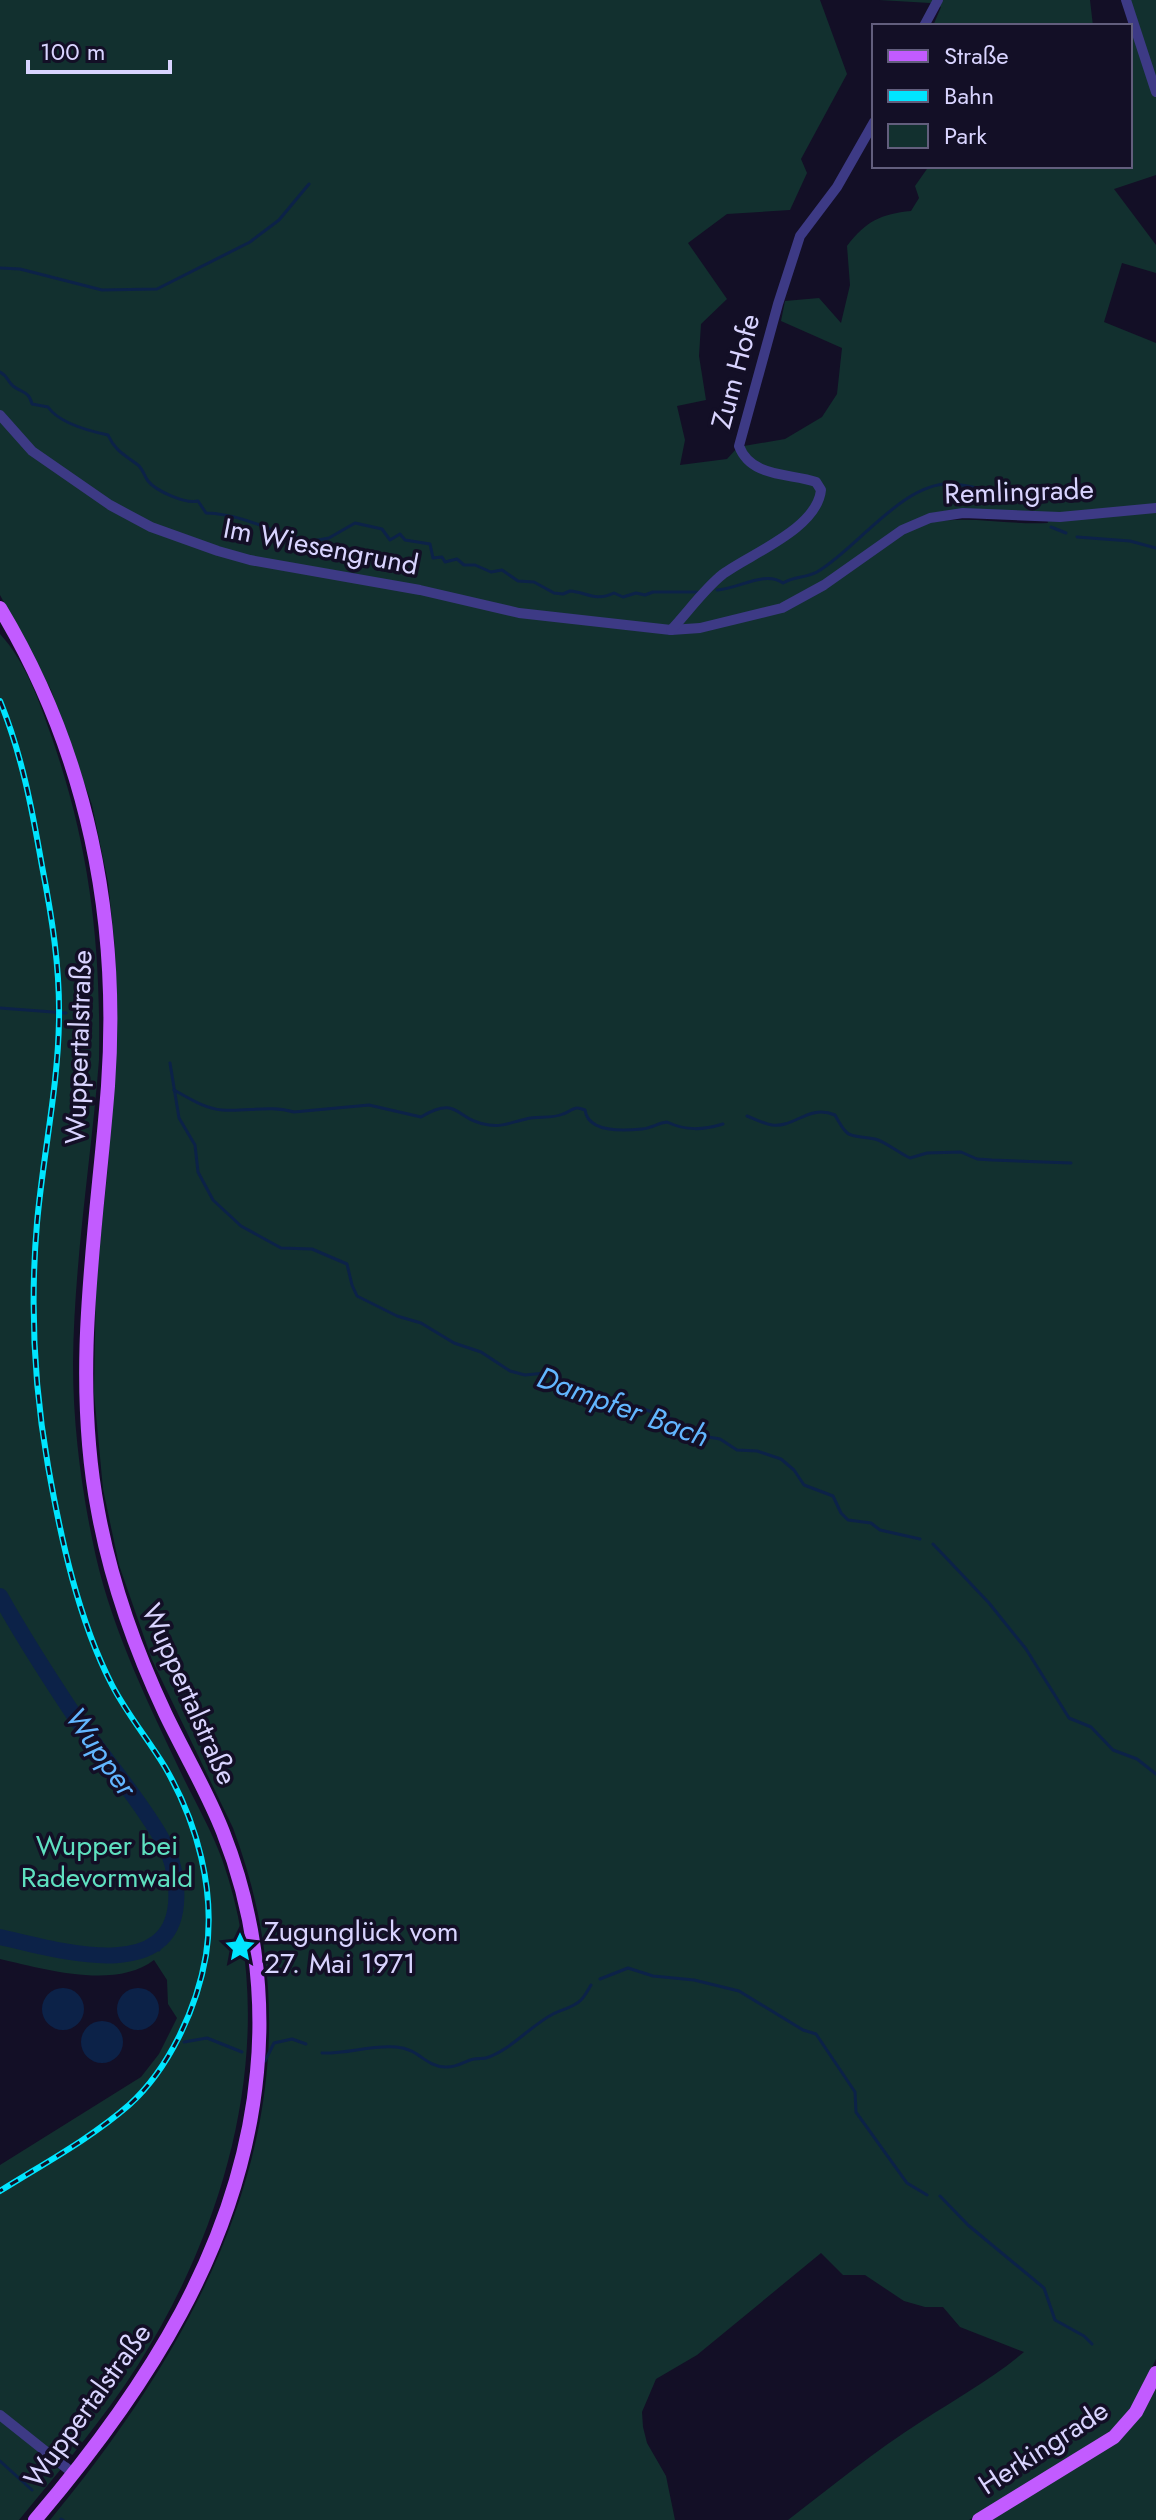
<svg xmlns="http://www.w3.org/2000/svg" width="1156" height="2520" viewBox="0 0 1156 2520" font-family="Jost,sans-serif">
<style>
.green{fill:#12302f;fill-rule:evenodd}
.water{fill:#0c2248}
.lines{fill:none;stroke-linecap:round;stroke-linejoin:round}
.stream{stroke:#0c2248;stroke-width:3}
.river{stroke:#0c2248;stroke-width:16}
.minor{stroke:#3d3a85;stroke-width:10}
.major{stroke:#c25bff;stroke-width:14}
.rail-casing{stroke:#00e5ff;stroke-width:6}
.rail{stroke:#130f26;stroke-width:3;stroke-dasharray:9;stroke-linecap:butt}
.labels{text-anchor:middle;stroke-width:7;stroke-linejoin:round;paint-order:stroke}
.street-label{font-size:28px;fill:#d9d4ff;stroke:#130f26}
.park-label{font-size:28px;fill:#5fe0c0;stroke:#130f26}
.poi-label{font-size:28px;fill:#d9d4ff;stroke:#130f26;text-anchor:start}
.water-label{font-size:30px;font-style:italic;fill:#62b6ff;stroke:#130f26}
</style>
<rect width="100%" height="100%" fill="#130f26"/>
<g class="green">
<path d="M0 0H820L847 74 801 159 807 173 790 210 727 214 688 243 727 299 701 324 699 356 706 400 677 406 685 440 680 465 727 459 738 447 785 439 822 417 837 394 842 348 781 321 785 301 819 298 841 323 850 285 847 246C866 221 881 214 911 211L919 198 915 186 929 166H1130V26H1118L1133 22 1156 92V175L1114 189 1156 245V273L1122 263 1104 322 1156 343V2359L1134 2404 1112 2430 969 2520H788C832 2486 875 2451 922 2421 957 2398 992 2379 1024 2352L960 2327 943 2307H925L904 2301 865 2275H843L821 2253 697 2355 656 2379 642 2412 643 2427 647 2443 666 2476 675 2520H50C216 2319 331 2090 233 1828L152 1660 119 1565 103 1489 94 1393 96 1281 108 1166 116 988 115 948 108 882 92 805 51 690 0 595ZM990 513 1047 519 1048 523C999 526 950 509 902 532L783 610 917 522Z"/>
<path d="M879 0H1090L1093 26H933L941 7 930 3Z"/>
<path d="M1128 0H1156V84Z"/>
<path d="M0 634C26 662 40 703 52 738 90 848 101 945 99 1060 91 1161 74 1262 73 1363 73 1428 82 1494 96 1557 114 1635 151 1709 185 1781 198 1807 212 1832 222 1859 282 2029 231 2218 138 2365 103 2420 60 2470 19 2520H0V2165L141 2077 159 2054 177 2018 168 2004 167 1980 154 1960C115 1990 44 1969 0 1959Z"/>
<path d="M1156 2383V2520H987L1094 2455Z"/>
</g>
<g class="water">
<circle cx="63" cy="2009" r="21"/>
<circle cx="138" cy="2009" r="21"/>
<circle cx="102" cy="2042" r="21"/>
</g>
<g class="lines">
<g class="stream">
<path d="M0 268 20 269 102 290 157 289 250 242 279 220 309 184"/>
<path d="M0 372C8 376 7 381 13 386 22 393 29 391 32 404L48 407C59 423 89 431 108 435 115 451 125 455 138 465 143 469 144 476 148 481 156 491 185 504 198 501L206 513C236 514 262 526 288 536 296 539 300 536 307 542L329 538 355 523 382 529 390 540 400 534 405 540 430 544 433 558 442 557 445 562 457 559 464 565H475L491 572 502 570 518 581 534 582 554 593 563 594 570 591C586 592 595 602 614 593L623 597 636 593 645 595 653 592H697"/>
<path d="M1051 527 1066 533"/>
<path d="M1077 537 1130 541 1156 548"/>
<path d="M717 590C738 589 765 570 783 583 794 576 806 578 817 572 857 549 905 479 954 484 982 487 1010 498 1037 506"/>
<path d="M0 1008 66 1013"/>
<path d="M170 1063 179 1118 195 1145 198 1172 213 1200 241 1226 281 1248 312 1249 347 1264 352 1285 357 1296 397 1316 421 1323 454 1343 481 1352 510 1371 525 1375 546 1373 578 1395 641 1408 671 1419 691 1434 720 1439 737 1450 757 1451 781 1459 794 1470 804 1485 833 1496 841 1513 848 1520 871 1523 880 1530 920 1539"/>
<path d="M174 1090C189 1098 205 1109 222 1110 246 1112 270 1105 294 1112L369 1105 421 1117C460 1094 455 1121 489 1125 503 1127 512 1122 526 1119 538 1116 552 1119 563 1114 573 1111 572 1105 585 1110 588 1133 623 1131 642 1129 652 1128 658 1123 667 1122 686 1131 703 1130 723 1124"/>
<path d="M747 1116C755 1119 764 1124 772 1125 795 1128 808 1104 835 1115 849 1141 849 1134 875 1139 886 1142 899 1153 910 1158L927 1153 961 1152 977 1159 992 1160 1071 1163"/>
<path d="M933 1544 989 1603 1026 1649 1069 1718 1091 1727 1113 1750 1137 1759 1156 1774"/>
<path d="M155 1945 159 1950"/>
<path d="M600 1979 628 1968 653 1976 694 1980 739 1991 803 2030 816 2034 855 2092 856 2112 907 2183 927 2195"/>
<path d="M184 2042 207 2038 242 2052"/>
<path d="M322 2053C347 2054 370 2045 396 2047 420 2049 424 2066 445 2067 458 2068 464 2061 474 2059 478 2058 483 2059 486 2058 511 2050 530 2026 553 2014 562 2009 573 2008 581 2000 585 1996 588 1990 591 1985"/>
<path d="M265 2061 274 2043 292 2039 306 2044"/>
<path d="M940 2196 968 2225 1044 2288 1055 2320 1084 2336 1092 2344"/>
<path d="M0 2461 32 2490"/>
<path d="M61 2519 63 2520"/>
</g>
<path class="river" d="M0 1596C23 1637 48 1676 74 1715 101 1755 134 1792 159 1834 172 1855 178 1879 176 1904 169 1986 51 1948 0 1937"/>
<g class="minor">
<path d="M1126 0 1156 92"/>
<path d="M924 26 938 0"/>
<path d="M0 415 32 451 110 505 151 527 218 551 250 560 420 590 519 613 671 630 700 628 782 608 824 585 902 530 930 518 963 513 1060 517 1156 508"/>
<path d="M671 630C688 612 704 589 723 574 750 554 817 529 821 490L816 482C790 473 751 478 739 446L778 304 800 236 837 187 874 122"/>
<path d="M0 2415 74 2474"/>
</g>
<g class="major">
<path d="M0 608C87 753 120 917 108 1086 97 1228 71 1369 98 1511 111 1582 135 1649 165 1713 184 1753 207 1791 223 1832 253 1908 265 1991 257 2072 241 2245 145 2391 35 2520"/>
<path d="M979 2520 1114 2437 1136 2412 1156 2373"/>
</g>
<defs>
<path id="rail" d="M0 701C22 755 32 809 42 866 52 917 60 968 59 1020 58 1088 43 1155 37 1223 30 1304 34 1386 48 1466 61 1539 78 1619 112 1685 127 1714 148 1739 165 1767 197 1822 216 1891 206 1955 197 2008 169 2069 129 2105 90 2139 43 2164 0 2191"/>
</defs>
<use href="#rail" class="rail-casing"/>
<use href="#rail" class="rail"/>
</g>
<defs>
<symbol id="sight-bare" viewBox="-9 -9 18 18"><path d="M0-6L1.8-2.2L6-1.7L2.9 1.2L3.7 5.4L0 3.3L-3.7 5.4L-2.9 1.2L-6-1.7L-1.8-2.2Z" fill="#00e5ff" stroke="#130f26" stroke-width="2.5" paint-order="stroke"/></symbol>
</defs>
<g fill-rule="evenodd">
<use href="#sight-bare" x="218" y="1925" width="44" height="44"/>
</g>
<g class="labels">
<g class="street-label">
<text transform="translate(735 371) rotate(-75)" y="10">Zum Hofe</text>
<text transform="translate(1019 491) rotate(-2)" y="10">Remlingrade</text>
<text transform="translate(321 546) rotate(11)" y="10">Im Wiesengrund</text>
<text transform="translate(78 1047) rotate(-88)" y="10">Wuppertalstraße</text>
<text transform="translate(190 1694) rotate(66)" y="10">Wuppertalstraße</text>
<text transform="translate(87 2405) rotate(-54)" y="10">Wuppertalstraße</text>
<text transform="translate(1043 2447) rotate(-33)" y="10">Herkingrade</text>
</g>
<g class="park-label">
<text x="107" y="1855">Wupper bei<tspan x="107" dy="32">Radevormwald</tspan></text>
</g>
<g class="poi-label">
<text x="264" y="1941">Zugunglück vom<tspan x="264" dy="32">27. Mai 1971</tspan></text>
</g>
<g class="water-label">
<text transform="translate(623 1407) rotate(20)" y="10">Dampfer Bach</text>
<text transform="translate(101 1752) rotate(55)" y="10">Wupper</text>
</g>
</g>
<rect x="872" y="24" width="260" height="144" fill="#130f26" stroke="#625e7d" stroke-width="2"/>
<rect x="888" y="50" width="40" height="12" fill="#c25bff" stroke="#625e7d" stroke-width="2"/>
<text x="944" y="64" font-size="24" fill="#d9d4ff">Straße</text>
<rect x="888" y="90" width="40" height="12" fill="#00e5ff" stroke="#625e7d" stroke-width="2"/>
<text x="944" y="104" font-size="24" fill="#d9d4ff">Bahn</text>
<rect x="888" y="124" width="40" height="24" fill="#12302f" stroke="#625e7d" stroke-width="2"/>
<text x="944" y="144" font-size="24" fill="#d9d4ff">Park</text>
<path d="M28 60v12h142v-12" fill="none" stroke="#d9d4ff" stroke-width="4"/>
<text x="40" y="60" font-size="24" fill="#d9d4ff" stroke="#130f26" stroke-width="6" paint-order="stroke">100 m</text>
</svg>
